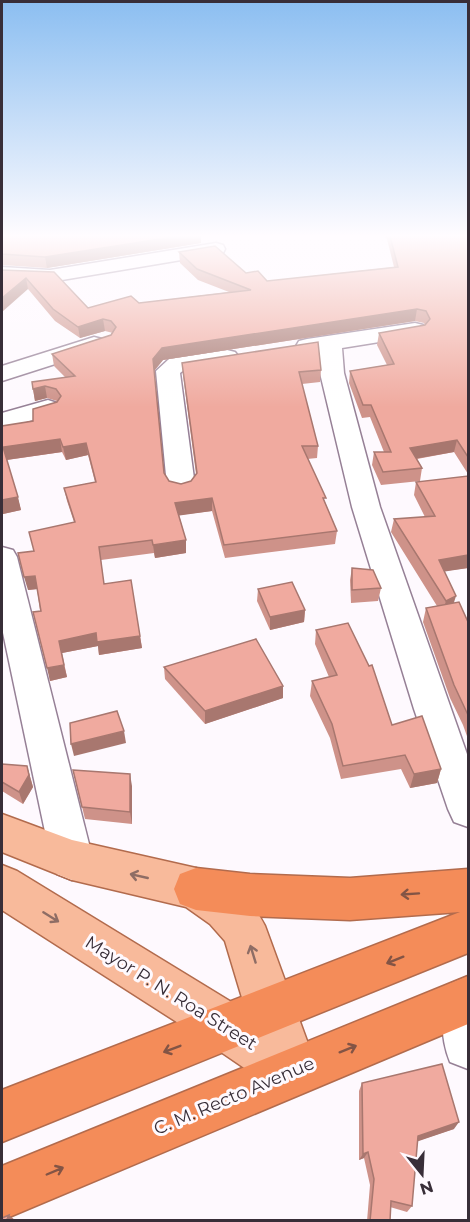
<svg xmlns="http://www.w3.org/2000/svg" width="470" height="1222" viewBox="0 0 470 1222" font-family="Montserrat,sans-serif">
<style>
.lines{fill:none;stroke-linecap:round;stroke-linejoin:round}
.minor-casing{stroke:#968096;stroke-width:3}
.major-casing{stroke:#b26b4d;stroke-width:3}
.highway-casing{stroke:#b26b4d;stroke-width:3}
.minor{fill:#fff;fill-rule:evenodd}
.major{fill:#f8ba9b;fill-rule:evenodd}
.highway{fill:#f48c59;fill-rule:evenodd}
.wall{fill:#ce9289}
.shaded-wall{fill:#a8776f}
.building{fill:#f0aa9f;stroke:#a8776f;stroke-width:1.5}
.oneway{stroke:#8e6d65}
.oneway2{stroke:#835445}
.labels{text-anchor:middle;stroke-width:6;stroke-linejoin:round;paint-order:stroke}
.near-street-label{font-size:18px;fill:#382e38;stroke:#fef9fe}
</style>
<rect width="100%" height="100%" fill="#fef9fe"/>
<g class="lines">
<defs>
<g id="minor">
<path d="M216 243 223 245 225 249 223 253 50 282 2 279V267L50 270Z"/>
<path d="M415 323 423 325 426 330 423 335 342 348 344 373 380 507 468 757V827L454 822 448 809 414 709 352 507 320 373 319 351 307 353 299 351 296 346 299 341 307 339Z"/>
<path d="M94 337 102 339 105 344 102 349 2 381V366Z"/>
<path d="M227 350 235 352 239 357 235 362 184 370 180 373 195 486 191 492 181 495 171 492 167 486 156 371 169 359Z"/>
<path d="M48 400 57 403 61 408 57 413 2 429V413Z"/>
<path d="M2 547 13 550 17 557 93 860 87 874 72 880 57 874 51 860 2 628Z"/>
<path d="M467 977 468 978V1069L450 1062C440 1037 440 1009 450 984Z"/>
</g>
<path id="major" d="M2 814 72 840 196 868C226 880 251 897 265 926L318 1071 311 1089 293 1096 275 1089 183 1026 2 910V865L17 871 246 1011 225 941 210 924 186 907 72 880 2 852Z"/>
<g id="highway">
<path d="M196 868 250 874 350 878 468 869V953L2 1142V1090L460 912 350 920 250 916 196 910 180 904 174 889 180 874Z"/>
<path d="M468 976V1024L2 1220V1166Z"/>
</g>
</defs>
<use href="#minor" class="minor-casing"/>
<use href="#major" class="major-casing"/>
<use href="#highway" class="highway-casing"/>
<use href="#minor" class="minor"/>
<use href="#major" class="major"/>
<use href="#highway" class="highway"/>
</g>
<g class="wall">
<path d="M2 236H201V243L47 268 2 265Z"/>
<path d="M384 236H468V474L454 452 417 459 422 468 420 481 381 485 372 465 374 452H384L370 417 362 418 349 383 350 371 387 365 377 345 379 333 425 326 424 323 415 321 163 360 154 371 164 473 169 481 181 484 191 481 196 474 183 375 182 363 321 370 320 382 302 384 318 446 317 458 307 459 337 531 335 544 225 558 212 511 179 515 186 540V553L155 558 154 553 101 560 104 584 140 636 142 648 99 655 98 646 62 653 67 677 50 681 37 589 28 590 34 551 74 522 67 501 64 488 95 482 88 455 66 460 62 452 7 460 21 510 3 514 2 426 33 421 57 401 47 398 35 401 33 389 66 378 54 366 52 354 111 335 113 333 105 331 80 338 55 321 28 289 2 270 54 272 88 308 139 303 229 292 198 280 180 263 179 252 267 281 394 267 387 239Z"/>
<path d="M416 482 468 568 444 571 454 603 468 622V739L463 725 450 698 423 622 426 608 437 606 391 532 394 519 425 517 414 495Z"/>
<path d="M352 568 381 588 378 601 351 603 350 580Z"/>
<path d="M258 589 305 610 304 622 270 630 257 601Z"/>
<path d="M316 630 392 725 441 769 437 783 410 788 401 769 341 779 330 738 310 696 312 681 329 677 315 644Z"/>
<path d="M164 667 283 686V698L205 724 165 679Z"/>
<path d="M2 764 27 766 33 787 23 804 2 791Z"/>
<path d="M73 770 132 786V824L85 819Z"/>
<path d="M362 1083 454 1129 417 1141 412 1206 407 1212 390 1207V1221H367L370 1185 364 1158 359 1160V1091Z"/>
</g>
<g class="shaded-wall">
<path d="M179 236H201V243L47 268 45 257Z"/>
<path d="M26 278 28 289 2 312V298Z"/>
<path d="M417 309 415 321 163 360 154 371 153 359 162 348Z"/>
<path d="M103 319 105 331 80 338 78 327Z"/>
<path d="M45 386 47 398 35 401 33 389Z"/>
<path d="M60 439 62 452 6 460 3 447Z"/>
<path d="M457 440 454 452 408 460 410 448Z"/>
<path d="M86 443 88 455 66 460 63 447Z"/>
<path d="M18 497 21 510 3 514 2 508V500Z"/>
<path d="M212 498V511L176 516 175 503Z"/>
<path d="M186 540V553L155 558 153 545Z"/>
<path d="M468 555V568L435 573 439 560Z"/>
<path d="M35 576 38 589 28 590 24 577Z"/>
<path d="M456 596 452 609 442 614 446 601Z"/>
<path d="M305 610 304 622 270 630V617Z"/>
<path d="M96 633 140 636 142 648 99 655 98 646 62 653 59 641Z"/>
<path d="M64 665 67 677 50 681 47 668Z"/>
<path d="M283 686V698L205 724V711Z"/>
<path d="M124 731 126 743 74 756 71 744Z"/>
<path d="M27 766 33 787 23 804 19 792Z"/>
<path d="M441 769 437 783 410 788 414 774Z"/>
<path d="M130 774 132 786V824L130 812Z"/>
<path d="M459 1122 454 1129 413 1143 418 1136Z"/>
<path d="M368 1152 364 1158 359 1160 363 1154Z"/>
<path d="M9 1215 16 1221H6Z"/>
</g>
<g class="building">
<path d="M2 236H179L45 257 2 254Z"/>
<path d="M390 236H468V457L457 440 410 448 422 468 383 472 374 452H391L371 405H363L350 371 394 364 379 333 425 325 430 319 426 311 417 309 162 348 153 359 164 473 169 481 181 484 191 481 197 473 182 363 318 342 321 370 299 372 318 446H302L326 498H323L337 531 224 545 212 498 175 503 186 540 153 545 152 540 99 547 104 584 131 580 140 636 97 642 96 633 59 641 64 665 47 668 33 612 41 611 35 576 24 577 18 553 34 551 29 532 75 522 64 488 96 482 86 443 63 447 60 439 3 447 18 497 2 500V426L33 421V409L57 402 61 396 56 389 45 386 33 389 32 382 75 376 52 354 111 335 116 327 111 321 103 319 78 327 53 309 26 278 2 298V270L54 272 88 308 131 296 139 303 251 290 197 269 179 252 215 246 246 273 258 271 267 281 398 267Z"/>
<path d="M468 476V555L439 560 456 596 446 601 394 519 435 516 416 482Z"/>
<path d="M352 568 373 570 381 588 352 590Z"/>
<path d="M292 582 305 610 270 617 258 589Z"/>
<path d="M459 602 468 622V715L454 685 426 608Z"/>
<path d="M348 623 369 666 372 665 392 725 422 716 441 769 414 774 405 755 343 766 332 724 312 681 337 675 316 630Z"/>
<path d="M256 639 283 686 205 711 164 667Z"/>
<path d="M117 711 124 731 71 744 70 723Z"/>
<path d="M2 764 27 766 29 775 19 792 2 782Z"/>
<path d="M73 770 130 774V812L82 807Z"/>
<path d="M442 1064 459 1122 418 1136 412 1206 391 1201 390 1221H370L374 1179 368 1152 363 1154 362 1083Z"/>
<path d="M9 1215 6 1221H2V1218Z"/>
</g>
<defs><path id="oneway-shaft" d="M-6 0H5M1.5-3L5.5 0L1.5 3" fill="none" stroke-width="1.6" stroke-linecap="round" stroke-linejoin="round" transform="scale(1.5)"/></defs>
<g class="oneway">
<use href="#oneway-shaft" transform="translate(139 876) rotate(-167)"/>
<use href="#oneway-shaft" transform="translate(51 917) rotate(32)"/>
<use href="#oneway-shaft" transform="translate(253 954) rotate(-107)"/>
</g>
<g class="oneway2">
<use href="#oneway-shaft" transform="translate(410 894) rotate(176)"/>
<use href="#oneway-shaft" transform="translate(395 960) rotate(158)"/>
<use href="#oneway-shaft" transform="translate(172 1049) rotate(159)"/>
<use href="#oneway-shaft" transform="translate(348 1049) rotate(-22)"/>
<use href="#oneway-shaft" transform="translate(55 1171) rotate(-23)"/>
</g>
<linearGradient id="sky" x2="0" y2="1"><stop stop-color="#8bbef1"/><stop offset="0.58" stop-color="#fffcff"/><stop offset="1" stop-color="#fffcff" stop-opacity="0"/></linearGradient>
<rect width="470" height="407" fill="url(#sky)"/>
<g class="labels">
<g class="near-street-label">
<text transform="translate(171 993) rotate(32)" y="6">Mayor P. N. Roa Street</text>
<text transform="translate(234 1096) rotate(-23)" y="6">C. M. Recto Avenue</text>
</g>
</g>
<rect width="470" height="1222" fill="none" stroke="#382e38" stroke-width="6"/>
<g transform="translate(422 1174) rotate(162)" stroke="#fef9fe" stroke-width="4.5" paint-order="stroke">
<path d="M0-4.5L10 22L0 15L-10 22Z" fill="#382e38"/>
<text y="-9" font-size="16" font-weight="bold" text-anchor="middle" fill="#382e38">N</text>
</g>
</svg>
